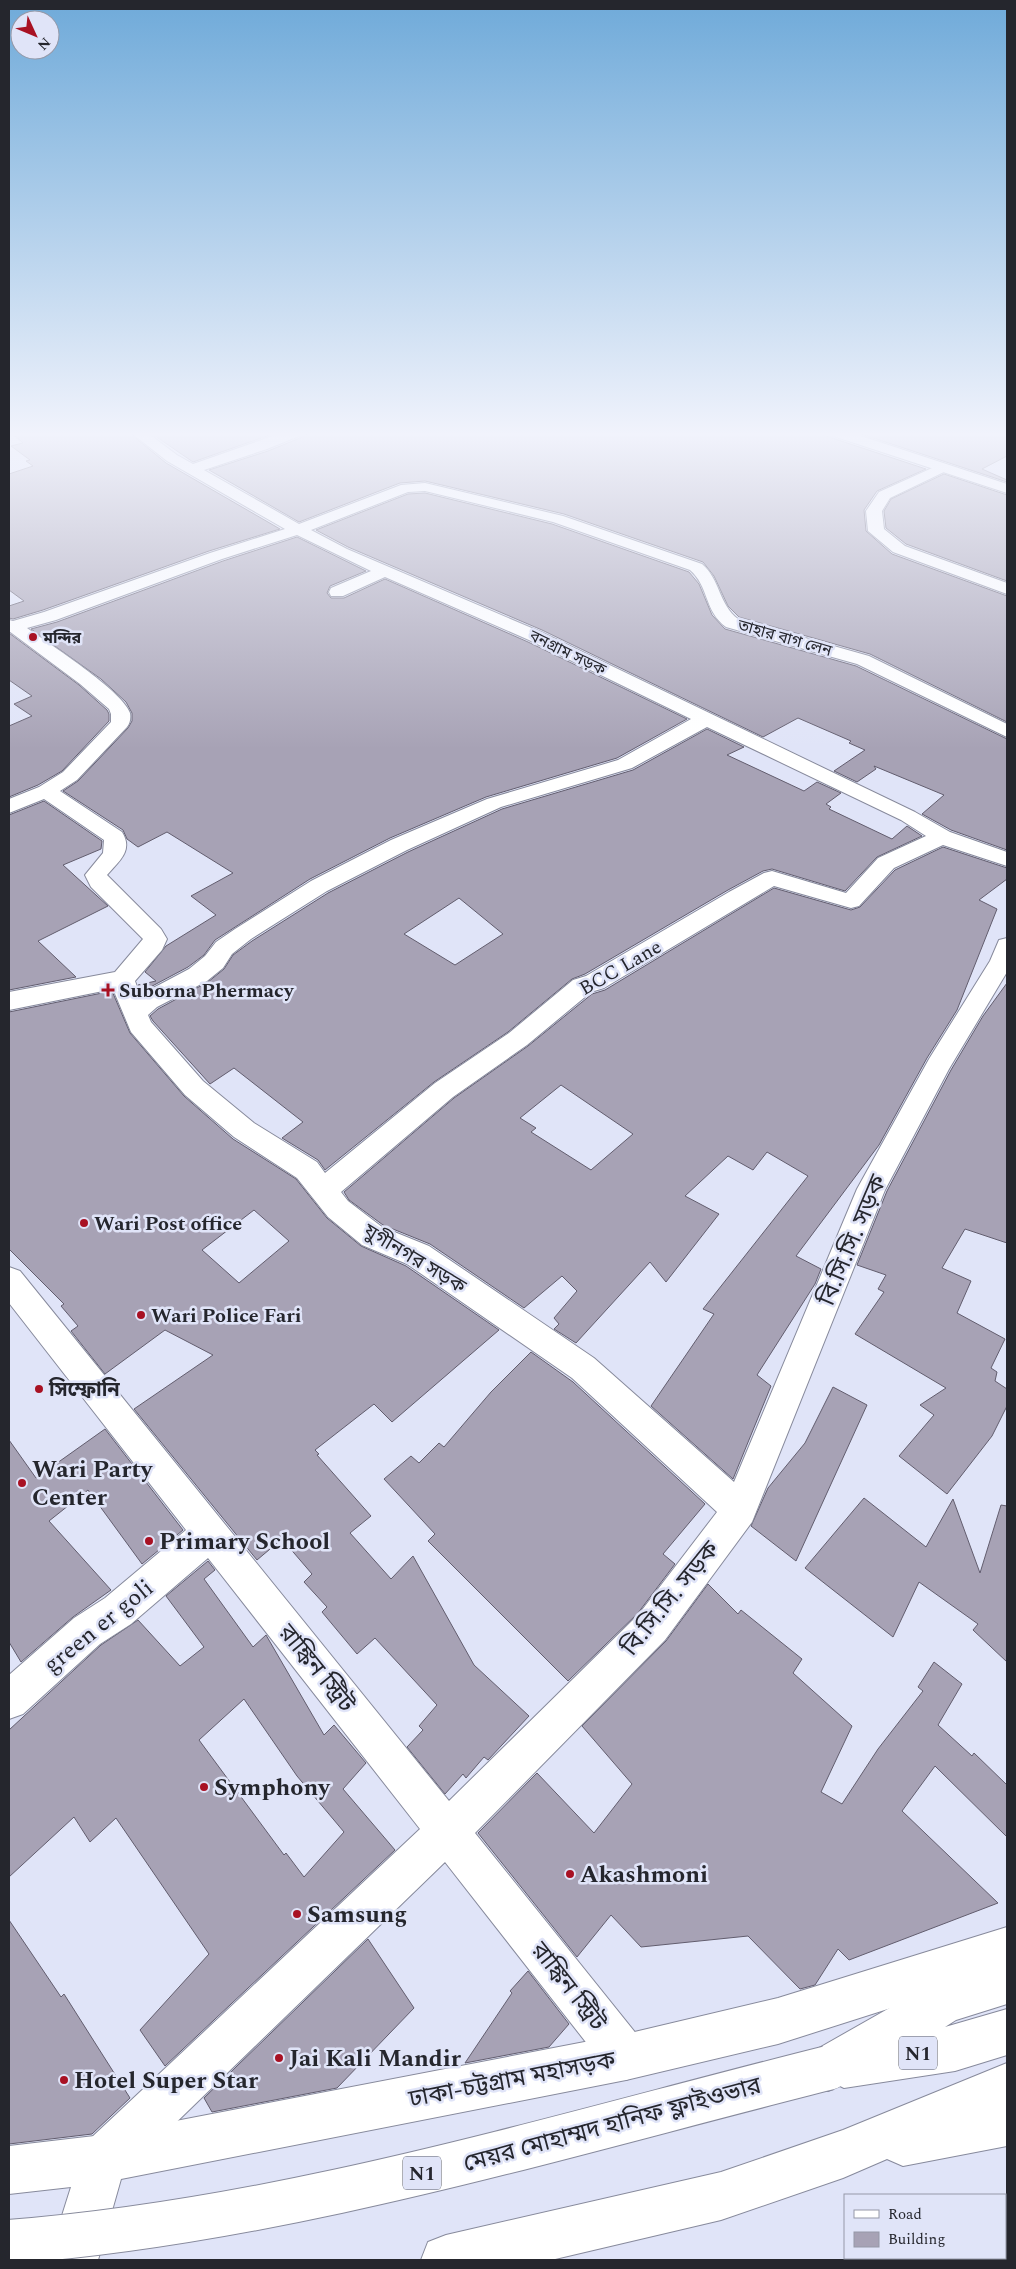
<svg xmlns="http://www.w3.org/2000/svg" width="1016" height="2269" viewBox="0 0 1016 2269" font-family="Spectral,'Noto Sans Bengali',serif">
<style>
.building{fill:#a7a2b5;stroke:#625d6e;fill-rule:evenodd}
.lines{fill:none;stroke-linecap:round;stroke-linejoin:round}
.minor-casing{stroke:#878a9c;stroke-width:2}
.major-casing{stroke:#878a9c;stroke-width:2}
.highway-casing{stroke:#878a9c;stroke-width:2}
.minor{fill:#fff;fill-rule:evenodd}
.major{fill:#fff;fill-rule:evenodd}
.highway{fill:#fff;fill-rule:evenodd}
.highway-bridge-casing{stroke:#878a9c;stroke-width:46;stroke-linecap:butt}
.highway-bridge{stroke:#fff;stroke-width:44}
.poi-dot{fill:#a81123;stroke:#e0e4f8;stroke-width:2}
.labels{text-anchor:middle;stroke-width:5;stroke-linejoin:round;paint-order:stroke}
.far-poi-label{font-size:16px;font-weight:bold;fill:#25262d;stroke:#e0e4f8;text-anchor:start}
.far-street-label{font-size:16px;fill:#25262d;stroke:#e0e4f8}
.shield{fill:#e0e4f8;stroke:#5d5f6a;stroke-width:1}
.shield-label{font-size:19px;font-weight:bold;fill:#25262d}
.street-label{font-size:20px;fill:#25262d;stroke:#e0e4f8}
.poi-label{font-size:20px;font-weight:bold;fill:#25262d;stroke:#e0e4f8;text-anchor:start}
.near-street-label{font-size:24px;fill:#25262d;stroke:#e0e4f8}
.near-poi-label{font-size:24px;font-weight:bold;fill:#25262d;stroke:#e0e4f8;text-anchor:start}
</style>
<rect width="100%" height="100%" fill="#e0e4f8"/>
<g class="building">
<path d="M9 431H127L166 463 280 529 209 551 43 610 13 619 9 618V606L24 601 9 590V474L33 466 26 461 30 460 11 446 23 443Z"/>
<path d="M148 431H281L193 462Z"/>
<path d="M308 431H823L826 436 926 469 877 491 864 510 866 531 892 554 1007 596V722L870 654 739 617 728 606 714 576 703 562 564 514 425 481 400 483 299 522 209 470 268 451 305 436Z"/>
<path d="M852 431H1007V456L982 469 1007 480V482Z"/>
<path d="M944 474 1007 495V581L906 544 886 528 884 511 891 499Z"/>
<path d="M425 493 552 524 689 572 699 584 712 615 725 629 856 666 1007 739V850L951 830 922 814 944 795 874 766 876 769 857 782 834 771 865 750 849 743 851 741 798 718 763 737 542 630 348 547 316 530 408 494Z"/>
<path d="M297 537 366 571 330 586 327 593 331 598H344L385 579 528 642 687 719 617 758 486 797 390 838 310 879 215 940 204 955 188 967 141 992 138 985 156 981 145 972 166 946 216 915 191 896 233 873 167 832 138 847 127 839 123 830 63 791 78 781 128 728 132 721V713L126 702 101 679 31 629 57 622 223 561Z"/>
<path d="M9 633 79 685 107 710 109 714V721L62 771 38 785 9 797V726L32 716 14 704 32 696 9 680Z"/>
<path d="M707 729 744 747 727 755 804 791 817 782 841 793 826 804 831 807 829 809 892 839 907 826 922 836 877 857 845 891 772 869 763 871 728 890 585 974 572 979 508 1032 434 1082 325 1170 318 1160 282 1138 303 1122 234 1068 210 1084 153 1021 150 1016 158 1009 208 982 224 969 233 955 252 941 328 893 408 852 502 809 633 770ZM459 898 503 934 455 965 404 934Z"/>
<path d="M44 801 102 841 101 849 63 865 108 906 38 941 76 977 9 990V815Z"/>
<path d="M943 847 1007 868V879L979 900 997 909 957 1010 927 1058 879 1145 796 1256 821 1269 815 1284 757 1375 771 1386 733 1479 651 1406 714 1314 703 1309 808 1176 767 1152 753 1170 728 1156 685 1196 719 1214 666 1282 650 1262 576 1343 554 1329 559 1324 554 1318 577 1291 562 1276 524 1308 430 1244 383 1225 349 1200 344 1192 454 1098 528 1046 592 994 605 990 774 888 851 910 860 907 895 870ZM561 1085 633 1134 591 1170 531 1132 536 1128 520 1118Z"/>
<path d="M1007 983V1243L965 1229 942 1268 971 1281 957 1313 1005 1339 991 1368 997 1372 995 1381 1007 1389V1406L992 1436 947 1494 899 1456 934 1415 920 1405 946 1388 855 1334 884 1292 878 1289 886 1275 857 1265 887 1191 951 1070 983 1016Z"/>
<path d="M112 991 130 1033 184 1096 233 1139 296 1179 327 1218 361 1246 406 1266 499 1330 392 1422 374 1404 315 1450 319 1454 317 1455 371 1516 350 1533 391 1579 413 1556 474 1665 529 1716 488 1760 484 1757 466 1778 463 1774 445 1794 407 1747 423 1730 419 1726 437 1705 375 1638 357 1654 322 1612 327 1607 304 1582 312 1574 282 1539 257 1560 134 1409 213 1355 165 1330 105 1374 71 1331 78 1326 61 1306 64 1304 9 1249V1012ZM254 1210 289 1241 239 1283 202 1250Z"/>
<path d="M531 1352 573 1382 705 1504 663 1554 675 1564 638 1613 568 1681 428 1541 435 1534 384 1479 411 1456 419 1463 439 1443 444 1447 491 1392Z"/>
<path d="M833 1387 867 1405 796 1561 751 1526 768 1488 805 1443Z"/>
<path d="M105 1429 183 1530 142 1564 88 1490 49 1521 111 1590 73 1617 21 1662 9 1642V1440L36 1478Z"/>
<path d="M864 1498 926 1547 953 1499 980 1573 1001 1505 1007 1506V1662L973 1630 978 1624 919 1582 893 1637 805 1568Z"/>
<path d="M208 1561 215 1570 204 1579 253 1647 266 1635 324 1735 334 1725 366 1763 343 1789 395 1850 165 2066 140 2030 209 1954 116 1818 90 1842 74 1817 9 1877V1730L101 1645 138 1620 180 1666 204 1647 166 1596ZM244 1699 297 1776 344 1832 304 1877 286 1853 284 1855 199 1740Z"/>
<path d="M708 1584 738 1614 741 1610 802 1659 793 1673 852 1726 821 1792 842 1804 878 1749 923 1691 918 1687 934 1662 962 1684 938 1725 972 1756 974 1753 1007 1785V1837L935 1766 902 1811 998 1903 849 1960 838 1949 815 1985 800 1989 748 1936 641 1947 611 1915 577 1957 478 1833 537 1773 594 1833 632 1784 582 1726 666 1641Z"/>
<path d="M9 1920 61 1997 64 1994 130 2098 92 2134 9 2144Z"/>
<path d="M368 1939 414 2008 337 2088 212 2112 204 2098Z"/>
<path d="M528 1971 569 2024 549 2047 465 2063 512 1993 510 1991Z"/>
</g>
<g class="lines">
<defs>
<g id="minor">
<path d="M129 431H145L177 455 193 464 287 431H306L304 434 267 449 204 470 299 524 401 485 425 483 563 516 702 564C720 579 719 605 738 619L869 656 1007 724V737L857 664 726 627C704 611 709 586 690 570L553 522 425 491 408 492 311 530 347 549 541 632 915 812 950 832 1007 852V866L943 845 894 868 859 906 851 908 774 886 604 988 591 992 527 1045 453 1097 341 1192 348 1201 382 1227 429 1246 594 1358 734 1482 857 1189 929 1059 990 961 999 940 1007 938V972L949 1069 885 1190 752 1522 665 1640 475 1833 642 2041 649 2057 642 2073 626 2080 610 2073 445 1862 125 2172 108 2179 91 2172 84 2155 91 2138 420 1829 208 1558 131 1624 100 1644 23 1714 9 1719V1675L74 1618 105 1598 186 1530 9 1303V1267L20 1271 449 1801 639 1614 717 1512 572 1378 407 1264 362 1245 328 1217 297 1178 234 1137 185 1095 131 1032 113 989 9 1010V992L115 972 143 939 91 887 85 875 103 853 104 840 44 799 9 813V799L39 787 63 772 111 722V714L109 709 80 684 9 631V620L13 621 44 612 210 553 285 529 167 461ZM297 535 371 571 331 588 329 592 331 596H343L385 577 529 640 691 719 618 760 487 799 391 840 311 881 235 929 216 942 205 956 189 969 140 995 135 981 162 950 167 939 161 929 107 875C118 862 134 851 122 832L60 791 77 780 127 727C130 723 131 718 130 713 123 691 48 643 27 628L56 620 222 559ZM707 727 901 820 926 836 878 858 846 893 772 871 764 873 729 892 586 976 573 980 509 1033 435 1083 325 1173 317 1162 254 1123 203 1081 151 1022 148 1015 157 1007 207 981 223 968 232 954 251 939 327 891 407 850 501 807 632 768Z"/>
<path d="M941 464 948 468 946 471 890 498 882 511 884 529 905 546 1007 583V594L893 552 868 531 866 511 879 492Z"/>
</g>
<g id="major">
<path d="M825 431H846L1007 484V493L827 434Z"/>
<path d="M1007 1927V1971L778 2044 626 2080 121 2179 98 2260H48L71 2187 9 2194V2146L103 2135 626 2034 778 1998Z"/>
</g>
<g id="highway">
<path d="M1007 1960V2004L956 2020 945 2027 1007 2009V2055L955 2071 844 2088 840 2086 828 2091 812 2084 805 2068 812 2052 930 1985Z"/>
<path d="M1007 2063V2146L903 2166 887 2159 843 2178 721 2220 551 2260H421L428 2242 446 2235 721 2172 843 2130Z"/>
</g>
</defs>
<use href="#minor" class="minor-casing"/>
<use href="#major" class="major-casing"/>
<use href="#highway" class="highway-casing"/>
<use href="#minor" class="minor"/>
<use href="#major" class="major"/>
<use href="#highway" class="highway"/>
<defs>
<path id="highway-bridge" d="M9 2242C289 2220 557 2136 828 2068"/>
</defs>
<use href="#highway-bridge" class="highway-bridge-casing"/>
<use href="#highway-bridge" class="highway-bridge"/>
</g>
<linearGradient id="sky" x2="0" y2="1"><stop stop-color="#6faad9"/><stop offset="0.58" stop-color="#f1f3fc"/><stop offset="1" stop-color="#f1f3fc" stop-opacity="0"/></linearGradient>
<rect width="1016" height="749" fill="url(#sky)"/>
<g class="poi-dot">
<circle cx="33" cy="637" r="5"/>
<path d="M105.5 982.5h5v5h5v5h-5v5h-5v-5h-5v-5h5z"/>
<circle cx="84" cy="1223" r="5"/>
<circle cx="141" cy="1315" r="5"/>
<circle cx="39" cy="1389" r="5"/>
<circle cx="22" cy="1483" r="5"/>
<circle cx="149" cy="1541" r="5"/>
<circle cx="204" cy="1787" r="5"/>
<circle cx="570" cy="1874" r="5"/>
<circle cx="297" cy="1914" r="5"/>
<circle cx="279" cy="2058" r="5"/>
<circle cx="64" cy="2080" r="5"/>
</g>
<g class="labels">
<g class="far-poi-label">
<text x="43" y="643">মন্দির</text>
</g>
<g class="far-street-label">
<text transform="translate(785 637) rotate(16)" y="6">তাহার বাগ লেন</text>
<text transform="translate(568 652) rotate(26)" y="6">বনগ্রাম সড়ক</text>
</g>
<g class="shield">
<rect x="899" y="2036.5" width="38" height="33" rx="4"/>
<rect x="403" y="2156.5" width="38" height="33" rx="4"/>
</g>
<g class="shield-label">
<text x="918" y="2060">N1</text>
<text x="422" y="2180">N1</text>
</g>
<g class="street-label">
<text transform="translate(620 967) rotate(-30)" y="7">BCC Lane</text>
<text transform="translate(415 1258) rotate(31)" y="7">যুগীনগর সড়ক</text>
</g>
<g class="poi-label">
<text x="119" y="997">Suborna Phermacy</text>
<text x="94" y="1230">Wari Post office</text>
<text x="151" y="1322">Wari Police Fari</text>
<text x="49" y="1396">সিম্ফোনি</text>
</g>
<g class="near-street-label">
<text transform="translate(852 1240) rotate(-67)" y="8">বি.সি.সি. সড়ক</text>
<text transform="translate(670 1598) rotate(-51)" y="8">বি.সি.সি. সড়ক</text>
<text transform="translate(98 1626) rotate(-39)" y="8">green er goli</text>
<text transform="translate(317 1668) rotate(51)" y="8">রাঙ্কিন স্ট্রিট</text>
<text transform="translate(569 1986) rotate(52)" y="8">রাঙ্কিন স্ট্রিট</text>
<text transform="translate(512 2079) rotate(-11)" y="8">ঢাকা-চট্টগ্রাম মহাসড়ক</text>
<text transform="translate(612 2124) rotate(-15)" y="8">মেয়র মোহাম্মদ হানিফ ফ্লাইওভার</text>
</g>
<g class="near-poi-label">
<text x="32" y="1477">Wari Party<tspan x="32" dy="28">Center</tspan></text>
<text x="159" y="1549">Primary School</text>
<text x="214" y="1795">Symphony</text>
<text x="580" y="1882">Akashmoni</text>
<text x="307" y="1922">Samsung</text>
<text x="289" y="2066">Jai Kali Mandir</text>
<text x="74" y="2088">Hotel Super Star</text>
</g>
</g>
<rect width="1016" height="2269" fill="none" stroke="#25262d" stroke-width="20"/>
<rect x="844" y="2194" width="162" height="65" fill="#e0e4f8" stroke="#9598a7"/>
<rect x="854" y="2210" width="25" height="8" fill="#ffffff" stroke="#9598a7"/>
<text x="888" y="2219" font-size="15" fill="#25262d">Road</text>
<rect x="854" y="2232" width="25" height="15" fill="#a7a2b5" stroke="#9598a7"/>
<text x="888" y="2244" font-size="15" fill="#25262d">Building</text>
<g transform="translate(35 35) rotate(134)"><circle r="24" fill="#e0e4f8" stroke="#9598a7"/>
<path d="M0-4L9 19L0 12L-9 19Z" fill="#a81123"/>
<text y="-8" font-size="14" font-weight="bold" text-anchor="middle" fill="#25262d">N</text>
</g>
</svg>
